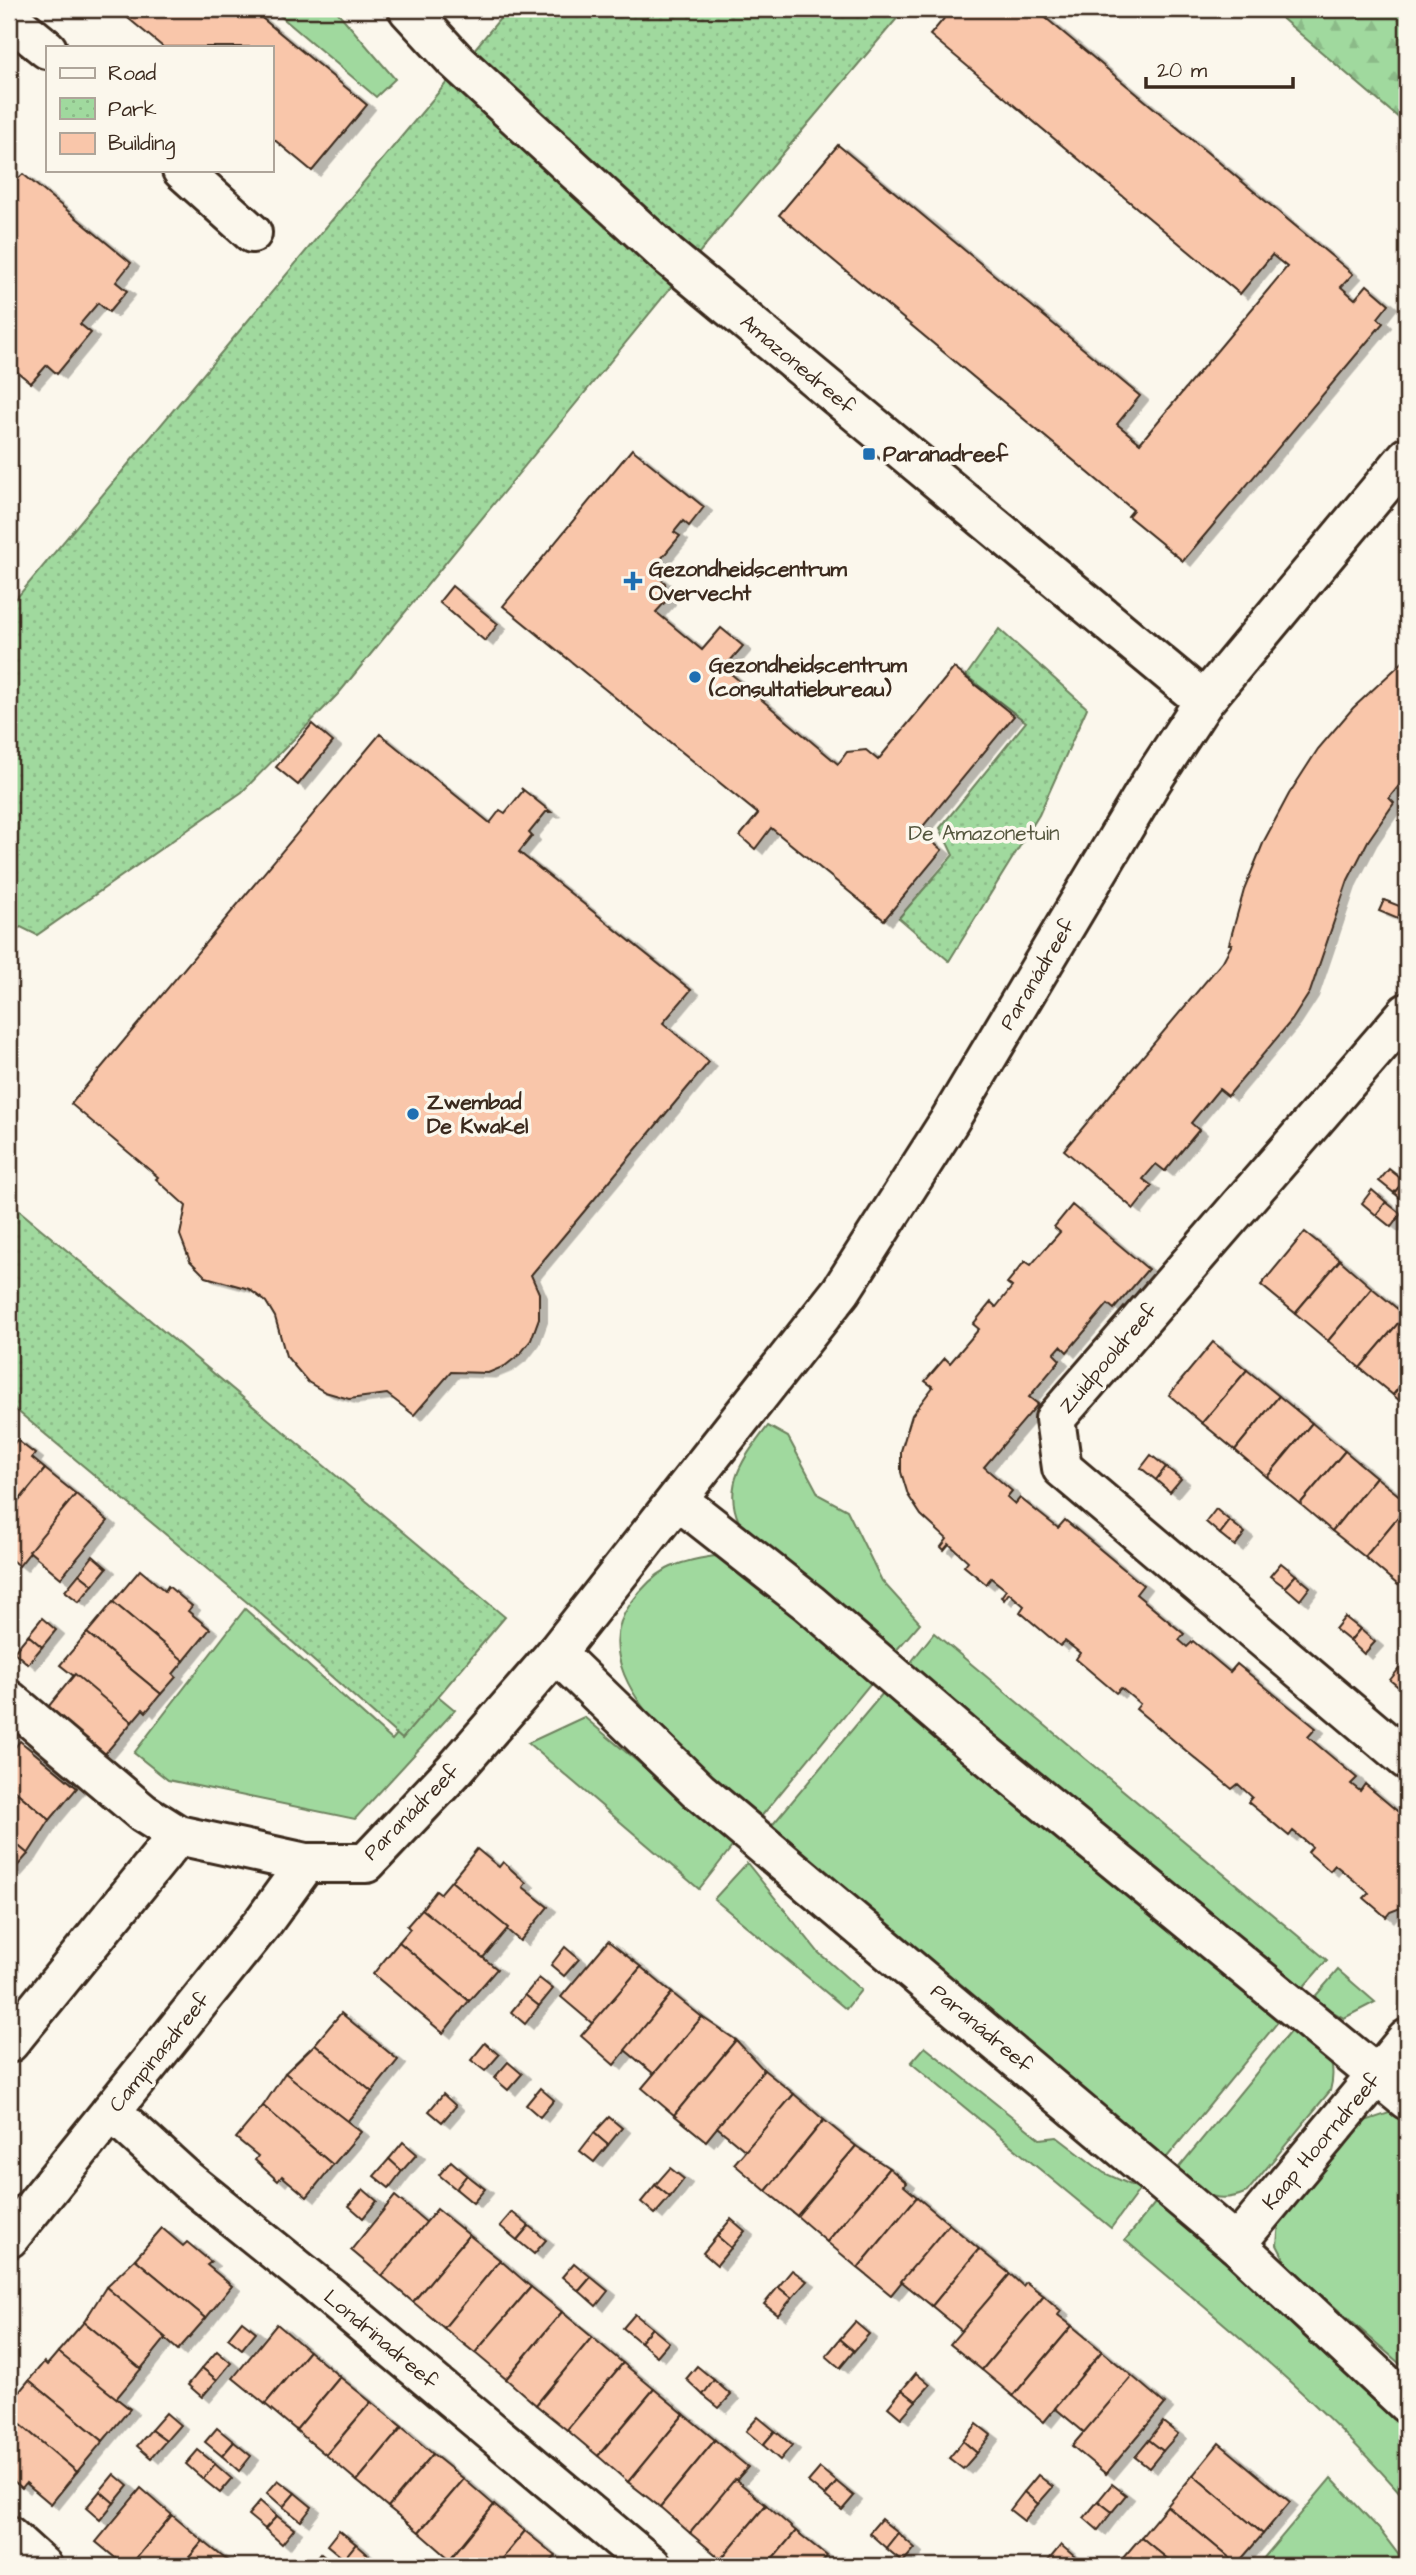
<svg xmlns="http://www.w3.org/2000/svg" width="1416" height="2575" viewBox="0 0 1416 2575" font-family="'Architects Daughter',sans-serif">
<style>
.grass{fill:#a0d99e;stroke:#6e825e;stroke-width:2}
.forest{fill:url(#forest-firs);stroke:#6e825e;stroke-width:2}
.park{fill:url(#park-dots);stroke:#6e825e;stroke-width:2}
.building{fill:#f9c6aa;stroke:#3b2a1e;stroke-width:2;filter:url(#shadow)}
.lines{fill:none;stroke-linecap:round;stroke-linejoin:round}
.minor-casing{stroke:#3b2a1e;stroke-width:44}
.minor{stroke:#fbf7ec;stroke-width:38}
.poi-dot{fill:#1f6fb2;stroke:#fbf7ec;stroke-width:2.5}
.labels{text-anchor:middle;stroke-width:7;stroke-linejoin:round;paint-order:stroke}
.street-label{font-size:21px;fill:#3b2a1e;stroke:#fbf7ec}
.poi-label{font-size:21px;font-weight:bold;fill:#3b2a1e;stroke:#fbf7ec;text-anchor:start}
.park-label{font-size:21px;fill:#54563e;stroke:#fbf7ec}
</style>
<defs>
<pattern id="forest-firs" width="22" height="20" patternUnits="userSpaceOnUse" patternTransform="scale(1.75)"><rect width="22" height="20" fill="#a0d99e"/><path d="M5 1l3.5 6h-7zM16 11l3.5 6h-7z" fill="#8bba88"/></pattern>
<pattern id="park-dots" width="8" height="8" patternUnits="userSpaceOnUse" patternTransform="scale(1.75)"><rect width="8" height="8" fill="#a0d99e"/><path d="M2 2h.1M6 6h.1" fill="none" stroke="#8bba88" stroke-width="1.8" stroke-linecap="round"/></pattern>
<filter id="shadow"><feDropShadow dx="8" dy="4.5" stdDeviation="0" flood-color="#0004"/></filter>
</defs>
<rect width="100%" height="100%" fill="#fbf7ec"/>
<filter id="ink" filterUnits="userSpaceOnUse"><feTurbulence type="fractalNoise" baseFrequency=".0143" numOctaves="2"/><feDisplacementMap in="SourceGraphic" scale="14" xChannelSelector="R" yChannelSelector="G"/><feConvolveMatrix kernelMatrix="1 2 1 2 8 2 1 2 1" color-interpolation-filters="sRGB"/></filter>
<g filter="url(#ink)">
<g class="grass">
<path d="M272 9H335L395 79 376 97Z"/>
<path d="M768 1426 788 1437 819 1495 847 1510 882 1581 920 1623 894 1653 739 1522C722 1484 745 1456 768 1426Z"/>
<path d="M715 1556 742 1566 875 1678 760 1818C710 1775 574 1679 631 1603 656 1569 674 1562 715 1556Z"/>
<path d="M245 1609 392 1740 433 1692 455 1710 355 1819 168 1780 134 1753Z"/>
<path d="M934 1633 1327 1960 1300 1991 908 1666Z"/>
<path d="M888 1687 1282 2017 1163 2162 769 1829Z"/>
<path d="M584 1717 735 1843 699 1889 528 1743Z"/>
<path d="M747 1863 819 1953 861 1990 846 2009 714 1899Z"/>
<path d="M1338 1970 1375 2002 1344 2018 1312 2000Z"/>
<path d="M1294 2027C1320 2048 1340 2054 1330 2091L1247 2192C1213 2207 1202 2191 1175 2172Z"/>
<path d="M925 2047 1040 2139 1057 2137 1104 2173 1140 2189 1111 2228 911 2063Z"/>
<path d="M1392 2112 1407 2124V2370L1288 2266 1277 2245 1279 2222 1362 2122Z"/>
<path d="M1159 2198 1275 2292 1407 2426V2501C1324 2404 1222 2322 1125 2240Z"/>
<path d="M1331 2478 1379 2529 1407 2566H1257Z"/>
</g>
<path class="forest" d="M1271 9H1407V125Z"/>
<g class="park">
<path d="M508 9H905L708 242 339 693 242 792 37 935 21 927 9 933V607Z"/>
<path d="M999 629 1087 708 1039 815 949 961 899 918 953 855 940 828 1026 722 966 676Z"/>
<path d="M9 1202 505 1617 402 1739 254 1608 9 1404Z"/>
</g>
<g class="building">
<path d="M117 9H251L367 105 312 171 271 137V47H163Z"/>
<path d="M952 9H1035L1353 274 1341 287 1355 299 1367 285 1389 304 1378 318 1383 323 1183 561 1128 516 1133 510 779 215 838 145 1140 396 1117 424 1140 443 1287 267 1272 255 1240 294 930 35Z"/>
<path d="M23 174 131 263 116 282 127 291 109 312 98 303 80 324 91 333 57 374 47 365 31 383 9 365V187Z"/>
<path d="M632 449 704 507 689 526 683 521 674 532 680 536 651 571 665 583 667 600 656 612 702 650 721 628 743 646 724 668 838 764 847 752 866 750 878 760 954 668 1014 716 919 831 942 850 884 920 771 828 755 849 740 836 758 814 503 606Z"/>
<path d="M452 586 498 624 485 641 439 602Z"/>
<path d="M1407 658V776L1389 798 1394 803 1368 841 1348 880 1310 992 1292 1020 1228 1096 1219 1089 1191 1123 1199 1130 1165 1171 1156 1164 1143 1179 1152 1186 1134 1209 1064 1150 1223 961 1232 944H1229L1244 890 1264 841 1289 794 1318 749 1353 708Z"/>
<path d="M312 724 333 742 298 785 276 767Z"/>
<path d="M380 734 490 823 500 810 505 813 523 791 521 788 551 812H546L529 833 532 836 519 852 691 990 663 1023 709 1062 531 1275 539 1293V1318L531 1340 520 1354 505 1366 488 1373 451 1372 414 1415 387 1394 349 1399 325 1392 308 1382 286 1356 275 1317 266 1302 249 1289 206 1277 190 1261 180 1235 186 1206 156 1179 158 1177 71 1104Z"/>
<path d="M1384 900 1402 907 1398 919 1379 911Z"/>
<path d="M1389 1169 1404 1181 1394 1193 1379 1181Z"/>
<path d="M1404 1181 1407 1184V1204L1394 1193Z"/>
<path d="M1372 1190 1386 1202 1376 1215 1362 1203Z"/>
<path d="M1386 1202 1401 1214 1391 1227 1376 1215Z"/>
<path d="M1072 1205 1148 1269 1114 1309 1108 1304 1067 1352 1061 1346 1054 1354 1060 1360 1029 1397 1038 1404 984 1467 1012 1491 1007 1497 1015 1504 1020 1498 1058 1528 1065 1520 1143 1585 1136 1594 1184 1634 1179 1640 1187 1647 1193 1641 1230 1672 1237 1664 1316 1728 1308 1737 1357 1778 1351 1784 1360 1791 1365 1784 1402 1815 1407 1808 1406 1900 1403 1907 1390 1912 1386 1917 1364 1898 1369 1893 1350 1877 1335 1865 1330 1871 1308 1852 1312 1847 1293 1831 1289 1836 1248 1802 1252 1797 1238 1784 1232 1789 1136 1709 1140 1704 1121 1688 1116 1693 1076 1659 1080 1653 1065 1641 1060 1646 1020 1612 1024 1606 1009 1593 1004 1600 1001 1597 1006 1590 991 1578 986 1584 964 1566 968 1561 949 1544 944 1550 941 1547 947 1539 921 1515 908 1495 901 1472V1451L912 1415 933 1387 925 1381 945 1358 950 1363 979 1329 973 1324 991 1302 996 1307 1012 1287 1007 1283 1025 1261 1031 1265 1060 1232 1054 1227Z"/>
<path d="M1305 1232 1340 1260 1295 1313 1261 1285Z"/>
<path d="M1340 1260 1372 1288 1328 1341 1295 1313Z"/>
<path d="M1372 1288 1405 1315 1360 1368 1328 1341Z"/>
<path d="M1405 1315 1407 1377 1393 1395 1360 1368Z"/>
<path d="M1213 1342 1247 1370 1202 1423 1169 1395Z"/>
<path d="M1247 1370 1279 1396 1235 1450 1202 1423Z"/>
<path d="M1407 1377V1407L1393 1395Z"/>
<path d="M1279 1396 1312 1423 1267 1477 1235 1450Z"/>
<path d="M1312 1423 1345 1451 1300 1504 1267 1477Z"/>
<path d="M17 1440 35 1454 32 1458 45 1469 9 1513V1450Z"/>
<path d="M1345 1451 1376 1477 1332 1531 1300 1504Z"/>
<path d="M1151 1455 1166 1467 1156 1480 1141 1468Z"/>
<path d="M1166 1467 1181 1479 1170 1492 1156 1480Z"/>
<path d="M45 1469 76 1494 19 1566 9 1558V1513Z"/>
<path d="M1376 1477 1407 1502V1506L1365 1557 1332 1531Z"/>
<path d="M76 1494 108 1521 61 1578 29 1551Z"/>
<path d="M1407 1506V1574L1398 1585 1365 1557Z"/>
<path d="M1216 1509 1230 1521 1220 1534 1206 1522Z"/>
<path d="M1230 1521 1245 1533 1235 1546 1220 1534Z"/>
<path d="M93 1556 107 1568 93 1585 79 1574Z"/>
<path d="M1281 1563 1296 1575 1285 1587 1270 1576Z"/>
<path d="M140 1570 165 1591 168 1586 192 1606 188 1611 210 1629 184 1661 113 1602Z"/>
<path d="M79 1574 93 1585 79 1602 65 1591Z"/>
<path d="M1296 1575 1310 1587 1300 1600 1285 1587Z"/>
<path d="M113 1602 184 1661 173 1674 176 1677 161 1694 87 1633Z"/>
<path d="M1345 1617 1360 1629 1350 1641 1335 1629Z"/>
<path d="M42 1618 56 1630 42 1647 28 1635Z"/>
<path d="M1360 1629 1375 1642 1364 1654 1350 1641Z"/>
<path d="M87 1633 161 1694 146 1712 143 1709 132 1722 60 1665Z"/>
<path d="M28 1635 42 1647 28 1664 14 1652Z"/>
<path d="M1402 1665 1407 1669V1684L1402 1690 1390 1680Z"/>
<path d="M75 1674 132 1722 105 1754 48 1707Z"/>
<path d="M20 1741 77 1788 50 1820 9 1786V1755Z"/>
<path d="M9 1786 50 1820 28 1854 9 1838Z"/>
<path d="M9 1838 28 1854 13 1871H9Z"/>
<path d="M477 1849 499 1867 503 1862 526 1883 523 1887 548 1907 520 1941 451 1881Z"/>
<path d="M451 1881 508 1928 482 1959 422 1909 436 1891 440 1894Z"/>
<path d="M422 1909 497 1969 469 2001 399 1942 410 1929 407 1926Z"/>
<path d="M608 1941 641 1967 593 2024 561 1997Z"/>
<path d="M399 1942 469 2001 443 2033 373 1974Z"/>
<path d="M565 1947 579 1959 564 1976 551 1965Z"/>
<path d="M641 1967 672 1993 614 2065 581 2036Z"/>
<path d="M539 1978 553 1989 539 2006 525 1995Z"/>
<path d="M672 1993 702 2017 654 2074 625 2050Z"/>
<path d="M525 1995 539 2006 525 2024 511 2012Z"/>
<path d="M341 2013 398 2060 372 2092 315 2044Z"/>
<path d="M702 2017 736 2040 674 2115 642 2088Z"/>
<path d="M736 2040 764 2070 706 2141 674 2115Z"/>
<path d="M485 2043 499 2055 485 2071 471 2060Z"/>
<path d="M315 2044 372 2092 346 2123 285 2073Z"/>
<path d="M508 2062 522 2074 508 2090 494 2078Z"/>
<path d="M764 2070 794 2094 746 2151 717 2127Z"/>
<path d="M285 2073 361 2132 333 2165 263 2106Z"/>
<path d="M540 2088 554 2100 540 2117 526 2105Z"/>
<path d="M443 2094 456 2106 442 2122 429 2111Z"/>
<path d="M794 2094 824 2120 766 2191 734 2164Z"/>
<path d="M263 2106 333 2165 307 2197 282 2176 278 2181 255 2160 258 2156 236 2138Z"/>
<path d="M609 2117 622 2128 608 2145 594 2133Z"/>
<path d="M824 2120 856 2146 797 2216 766 2191Z"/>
<path d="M594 2133 608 2145 594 2162 580 2151Z"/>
<path d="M403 2142 417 2154 402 2171 389 2159Z"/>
<path d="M856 2146 889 2168 827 2242 797 2216Z"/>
<path d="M389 2159 402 2171 389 2188 374 2176Z"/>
<path d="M451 2161 467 2175 456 2189 439 2175Z"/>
<path d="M670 2168 684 2179 670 2197 655 2185Z"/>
<path d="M889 2168 907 2183 904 2186 917 2197 858 2268 827 2242Z"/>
<path d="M467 2175 485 2189 473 2203 456 2189Z"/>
<path d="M655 2185 670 2197 655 2214 641 2202Z"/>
<path d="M363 2189 377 2201 363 2218 349 2206Z"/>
<path d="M395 2196 427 2223 382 2276 351 2250Z"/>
<path d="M917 2197 949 2224 891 2295 858 2268Z"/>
<path d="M437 2209 469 2235 413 2302 382 2276Z"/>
<path d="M512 2212 529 2226 517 2240 500 2226Z"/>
<path d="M731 2219 745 2231 731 2248 717 2236Z"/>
<path d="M949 2224 979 2249 932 2306 901 2281Z"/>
<path d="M529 2226 546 2240 534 2254 517 2240Z"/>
<path d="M162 2228 183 2246 187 2242 211 2262 207 2265 232 2286 206 2318 135 2259Z"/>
<path d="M469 2235 500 2260 444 2328 413 2302Z"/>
<path d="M717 2236 731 2248 717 2265 703 2253Z"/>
<path d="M979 2249 1010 2274 962 2331 932 2306Z"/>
<path d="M135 2259 206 2318 178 2350 106 2287Z"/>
<path d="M500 2260 531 2287 475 2353 444 2328Z"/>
<path d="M574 2263 591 2277 579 2291 562 2277Z"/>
<path d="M792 2270 807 2281 792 2298 778 2287Z"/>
<path d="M1010 2274 1023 2286 1026 2282 1044 2296 982 2370 950 2344Z"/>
<path d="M591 2277 608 2291 596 2306 579 2291Z"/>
<path d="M106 2287 166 2338 141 2369 84 2322Z"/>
<path d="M531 2287 562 2312 506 2379 475 2353Z"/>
<path d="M778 2287 792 2298 778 2315 764 2304Z"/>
<path d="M1044 2296 1061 2311 1058 2315 1072 2326 1013 2396 982 2370Z"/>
<path d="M562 2312 592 2337 536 2405 506 2379Z"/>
<path d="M635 2314 652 2328 640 2342 623 2328Z"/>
<path d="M242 2321 256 2332 242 2349 228 2338Z"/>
<path d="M84 2322 141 2369 115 2400 58 2352Z"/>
<path d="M855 2322 869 2334 854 2351 840 2339Z"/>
<path d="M277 2324 309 2351 265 2404 233 2378Z"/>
<path d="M1072 2326 1102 2351 1044 2422 1013 2396Z"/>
<path d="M652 2328 669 2342 657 2356 640 2342Z"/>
<path d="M592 2337 623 2363 567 2430 536 2405Z"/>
<path d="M840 2339 854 2351 840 2368 826 2356Z"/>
<path d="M217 2351 231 2363 217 2380 202 2368Z"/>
<path d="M309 2351 340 2377 296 2430 265 2404Z"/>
<path d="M1102 2351 1132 2376 1085 2433 1055 2408Z"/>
<path d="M58 2352 130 2409 103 2441 29 2380 44 2362 47 2365Z"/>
<path d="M623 2363 654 2389 598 2456 567 2430Z"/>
<path d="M697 2366 714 2380 703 2395 686 2379Z"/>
<path d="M202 2368 217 2380 202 2397 188 2385Z"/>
<path d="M916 2373 930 2385 916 2401 902 2390Z"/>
<path d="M1132 2376 1165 2404 1106 2474 1072 2446Z"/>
<path d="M340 2377 371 2402 326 2455 296 2430Z"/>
<path d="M29 2380 103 2441 77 2472 9 2415 18 2400 15 2397Z"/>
<path d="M714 2380 731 2395 719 2408 703 2395Z"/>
<path d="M654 2389 684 2414 628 2482 598 2456Z"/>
<path d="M902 2390 916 2401 901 2418 888 2407Z"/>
<path d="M371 2402 402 2427 357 2481 326 2455Z"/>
<path d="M166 2413 180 2425 166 2441 151 2430Z"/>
<path d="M684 2414 715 2440 660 2507 628 2482Z"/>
<path d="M9 2415 77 2472 51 2504 26 2483 22 2488 9 2477Z"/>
<path d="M758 2417 775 2431 763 2445 746 2431Z"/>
<path d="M1163 2422 1178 2434 1163 2451 1149 2440Z"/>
<path d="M977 2424 991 2435 977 2453 963 2441Z"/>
<path d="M402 2427 433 2454 388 2507 357 2481Z"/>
<path d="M217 2428 234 2442 222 2456 205 2442Z"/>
<path d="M151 2430 166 2441 151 2458 137 2446Z"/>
<path d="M775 2431 792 2445 780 2460 763 2445Z"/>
<path d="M715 2440 748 2467 690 2533 660 2507Z"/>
<path d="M1149 2440 1163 2451 1149 2468 1135 2457Z"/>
<path d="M963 2441 977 2453 963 2469 949 2458Z"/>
<path d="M234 2442 251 2456 239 2471 222 2456Z"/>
<path d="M1219 2443 1290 2502 1263 2534 1193 2475Z"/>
<path d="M198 2450 215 2464 203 2479 186 2464Z"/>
<path d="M433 2454 464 2479 419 2532 388 2507Z"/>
<path d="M215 2464 232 2479 220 2493 203 2479Z"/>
<path d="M820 2468 837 2482 825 2496 808 2482Z"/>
<path d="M114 2474 128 2486 114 2503 100 2491Z"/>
<path d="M1038 2475 1053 2487 1038 2504 1024 2492Z"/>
<path d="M1193 2475 1263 2534 1237 2564 1167 2506Z"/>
<path d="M464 2479 494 2505 450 2559 419 2532Z"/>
<path d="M735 2479 766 2505 721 2559 690 2533Z"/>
<path d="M278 2480 295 2493 283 2507 267 2493Z"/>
<path d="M837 2482 854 2496 842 2510 825 2496Z"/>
<path d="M1112 2484 1126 2495 1112 2512 1098 2501Z"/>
<path d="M141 2488 172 2515 130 2566H125L96 2542Z"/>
<path d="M100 2491 114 2503 100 2520 86 2508Z"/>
<path d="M1024 2492 1038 2504 1024 2521 1010 2510Z"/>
<path d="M295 2493 312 2507 301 2521 283 2507Z"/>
<path d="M260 2501 277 2516 265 2529 248 2515Z"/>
<path d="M1098 2501 1112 2512 1098 2530 1084 2518Z"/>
<path d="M494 2505 525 2531 496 2566H459L450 2559Z"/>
<path d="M766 2505 796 2531 767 2566H730L721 2559Z"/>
<path d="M1167 2506 1237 2564 1235 2566H1176L1141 2537Z"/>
<path d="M172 2515 203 2541 182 2566H130Z"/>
<path d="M277 2516 294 2529 282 2544 265 2529Z"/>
<path d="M881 2519 898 2533 886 2548 869 2533Z"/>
<path d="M339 2530 356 2544 344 2559 327 2545Z"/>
<path d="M525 2531 556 2556 547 2566H496Z"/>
<path d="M796 2531 827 2556 819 2566H767Z"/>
<path d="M898 2533 915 2548 903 2562 886 2548Z"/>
<path d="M1141 2537 1176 2566H1116Z"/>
<path d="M203 2541 234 2566H182Z"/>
<path d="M356 2544 373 2559 367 2566H354L344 2559Z"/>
<path d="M1061 2545 1075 2557 1067 2566H1052L1047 2562Z"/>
<path d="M321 2553 337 2566H310Z"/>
</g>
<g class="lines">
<defs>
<g id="minor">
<path d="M408 9 455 60 667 255 1204 701"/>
<path d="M9 18 47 49"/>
<path d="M182 170 252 233"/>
<path d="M1407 1013 1055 1419 1062 1468 1407 1760"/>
<path d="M678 1500 809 1603 972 1743 1407 2100"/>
<path d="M556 1653 699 1791 1236 2244 1407 2404"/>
<path d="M9 1700 143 1813 178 1835 306 1863H366L455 1769 556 1653 841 1291 948 1123 1151 782 1204 701 1407 457"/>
<path d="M9 2043 178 1835"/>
<path d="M111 2111 187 2180 311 2280 652 2566"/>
<path d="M9 2238 264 1921 306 1863"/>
<path d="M1236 2244 1407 2039"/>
<path d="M9 2536 42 2566"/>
</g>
</defs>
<use href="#minor" class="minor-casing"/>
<use href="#minor" class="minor"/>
</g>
</g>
<g class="poi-dot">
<rect x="862" y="447" width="14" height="14" rx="3.5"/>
<path d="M629.5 570.5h7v7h7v7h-7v7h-7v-7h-7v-7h7z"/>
<circle cx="695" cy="677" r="7"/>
<circle cx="413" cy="1114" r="7"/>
</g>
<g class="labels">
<g class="street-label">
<text transform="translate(798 364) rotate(40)" y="7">Amazonedreef</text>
<text transform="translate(1037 974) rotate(-59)" y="7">Paranádreef</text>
<text transform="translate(1108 1358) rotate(-49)" y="7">Zuidpooldreef</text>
<text transform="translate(411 1812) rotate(-45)" y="7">Paranádreef</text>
<text transform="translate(982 2028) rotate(40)" y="7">Paranádreef</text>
<text transform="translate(159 2052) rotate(-51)" y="7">Campinasdreef</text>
<text transform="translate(1321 2141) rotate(-50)" y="7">Kaap Hoorndreef</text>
<text transform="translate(381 2339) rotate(40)" y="7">Londrinadreef</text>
</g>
<g class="poi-label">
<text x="883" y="461">Paranadreef</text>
<text x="649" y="576">Gezondheidscentrum<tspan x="649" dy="24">Overvecht</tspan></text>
<text x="709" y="672">Gezondheidscentrum<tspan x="709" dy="24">(consultatiebureau)</tspan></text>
<text x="427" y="1109">Zwembad<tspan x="427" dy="24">De Kwakel</tspan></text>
</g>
<g class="park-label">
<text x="984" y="840">De Amazonetuin</text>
</g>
</g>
<rect width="1416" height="2575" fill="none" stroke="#fbf7ec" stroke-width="35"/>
<rect x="18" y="18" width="1381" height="2540" fill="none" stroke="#3b2a1e" stroke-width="2.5" filter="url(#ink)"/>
<rect x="46" y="46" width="228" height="126" fill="#fbf7ec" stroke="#aea59a" stroke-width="2"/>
<rect x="60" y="68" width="35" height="10" fill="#fbf7ec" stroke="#aea59a" stroke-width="2"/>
<text x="108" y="80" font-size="21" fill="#3b2a1e">Road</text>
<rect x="60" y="98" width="35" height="21" fill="url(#park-dots)" stroke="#aea59a" stroke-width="2"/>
<text x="108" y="116" font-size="21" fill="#3b2a1e">Park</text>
<rect x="60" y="133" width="35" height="21" fill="#f9c6aa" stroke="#aea59a" stroke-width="2"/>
<text x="108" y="150" font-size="21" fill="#3b2a1e">Building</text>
<path d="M1146 77v10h147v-10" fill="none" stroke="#3b2a1e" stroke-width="3.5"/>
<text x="1157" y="77" font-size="21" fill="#3b2a1e" stroke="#fbf7ec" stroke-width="5" paint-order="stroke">20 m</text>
</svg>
